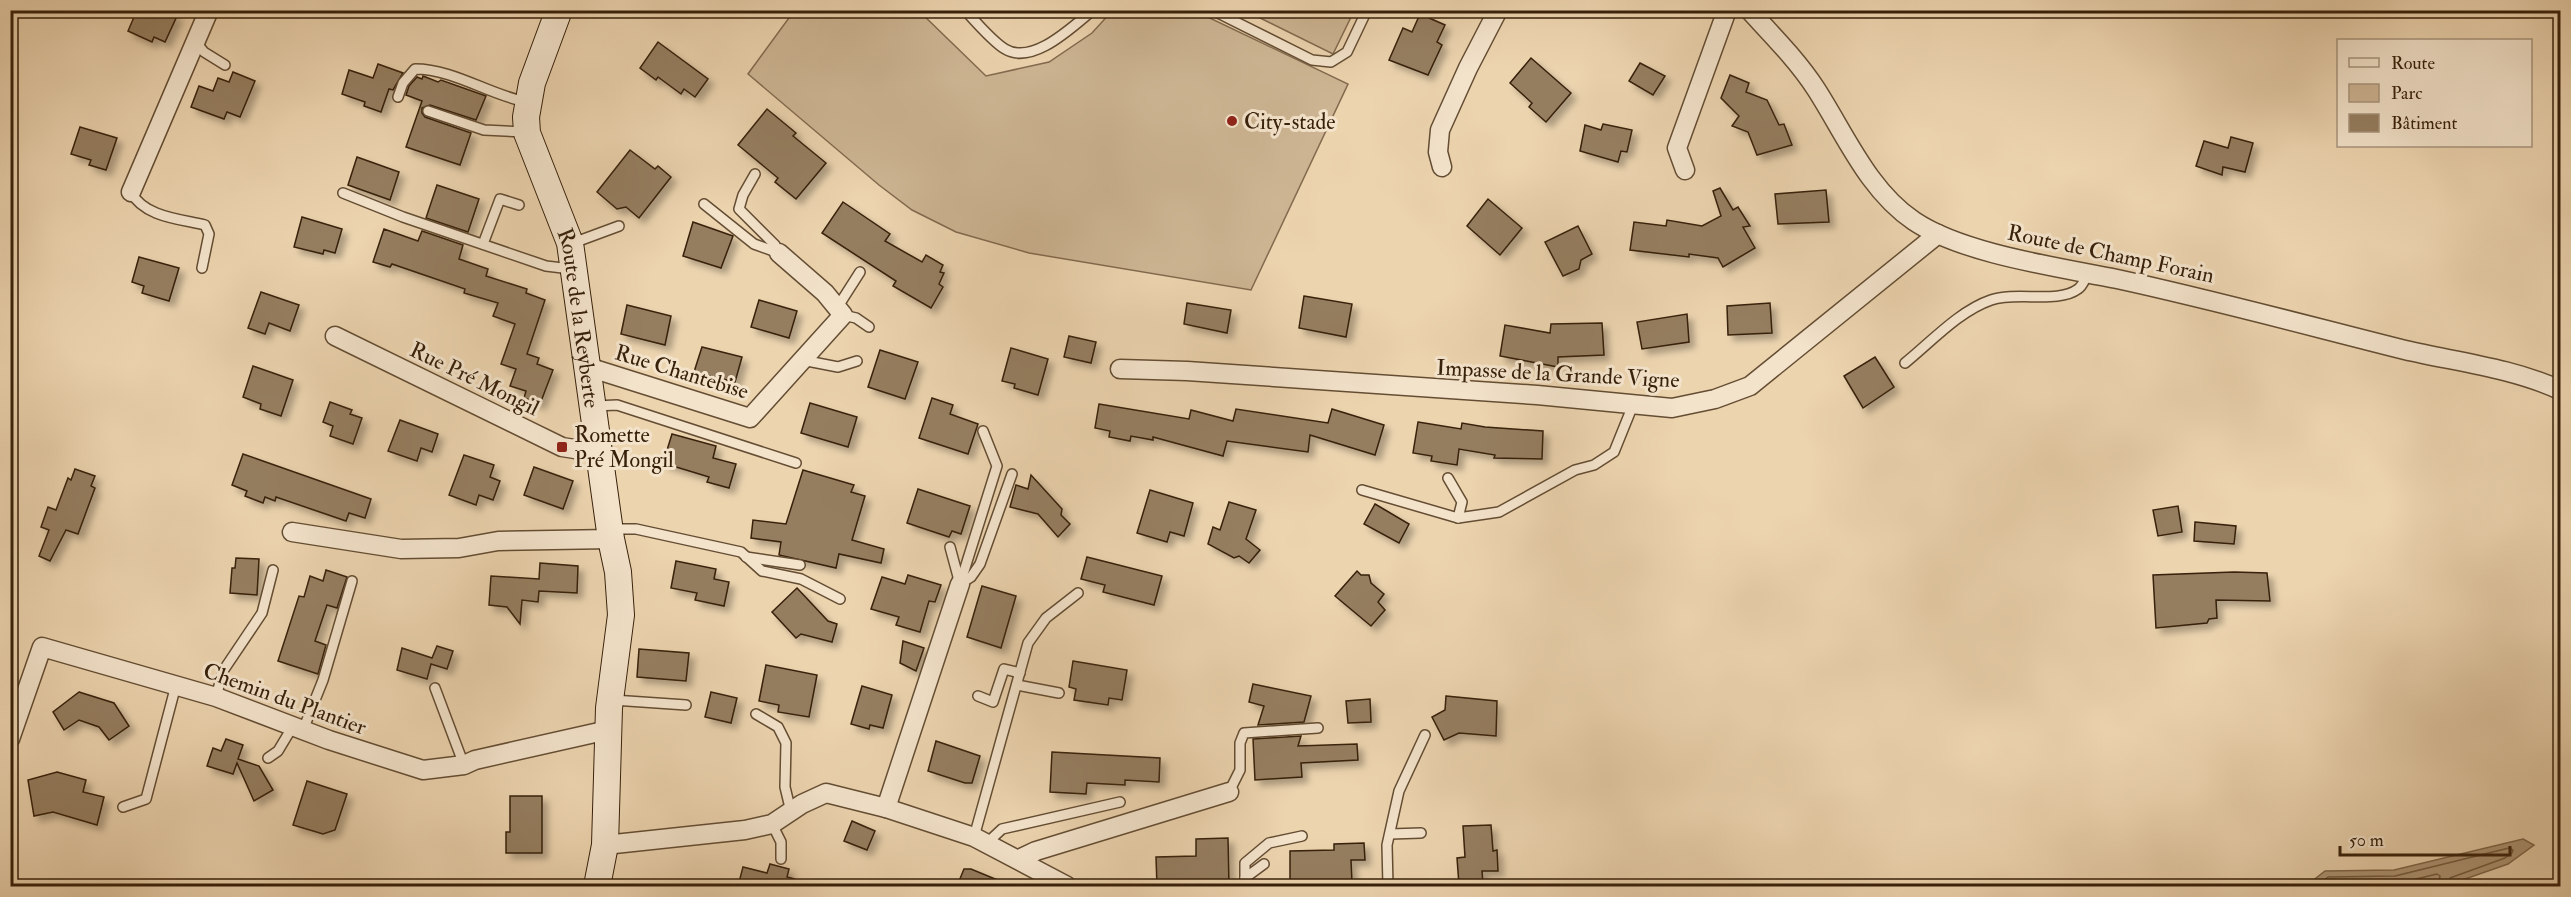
<svg xmlns="http://www.w3.org/2000/svg" width="2571" height="897" viewBox="0 0 2571 897" font-family="'IM FELL Double Pica',serif">
<style>
.green{fill:#cdb593;stroke:#826a4e;stroke-width:1.5}
.water{fill:#ae9777;stroke:#7e674b;stroke-width:1.5}
.lines{fill:none;stroke-linecap:round;stroke-linejoin:round}
.shore{stroke:#725c40;stroke-width:1.5}
.building{fill:#957e60;stroke:#37200a;stroke-width:1.5;filter:url(#shadow)}
.lane-casing{stroke:#644d33;stroke-width:12}
.street-casing{stroke:#644d33;stroke-width:21}
.secondary-casing{stroke:#37200a;stroke-width:28}
.lane{stroke:#f3e3cb;stroke-width:9}
.street{stroke:#f3e3cb;stroke-width:18}
.secondary{stroke:#f3e3cb;stroke-width:26}
.poi-dot{fill:#8f2418;stroke:#f3e3cb;stroke-width:2}
.labels{text-anchor:middle;stroke-width:6;stroke-linejoin:round;paint-order:stroke}
.poi-label{font-size:22px;fill:#37200a;stroke:#f3e3cb;text-anchor:start}
.street-label{font-size:22px;fill:#37200a;stroke:#f3e3cb}
</style>
<defs>
<filter id="shadow"><feDropShadow dx="5.5" dy="5.5" stdDeviation="3" flood-color="#0004"/></filter>
</defs>
<rect width="100%" height="100%" fill="#ecd4af"/>
<filter id="stains"><feTurbulence type="fractalNoise" baseFrequency=".00333" numOctaves="4"/><feColorMatrix values="0 0 0 0 .2 0 0 0 0 .09 0 0 0 0 .02 0 0 0 .5 -.17"/></filter>
<radialGradient id="worn" r=".72"><stop offset=".6" stop-color="#630" stop-opacity="0"/><stop offset="1" stop-color="#630" stop-opacity=".3"/></radialGradient>
<g class="green">
<path d="M1193 10 1348 84 1251 290 1029 253 956 232 912 210 879 185 748 74 794 11H919L986 76 1049 62 1092 33 1112 11Z"/>
<path d="M1246 11H1354L1333 54Z"/>
</g>
<path class="water" d="M2523 839 2534 845 2508 864 2445 886H2306L2325 871 2394 870Z"/>
<g class="lines">
<g class="shore">
<path d="M2316 886 2328 877 2395 876 2509 848 2513 850 2512 853 2505 858 2450 878 2446 886"/>
<path d="M2327 886 2331 885 2395 884 2437 874 2440 876 2438 886"/>
</g>
</g>
<g class="building">
<path d="M137 10H164L177 16 165 42 154 37 152 42 128 31Z"/>
<path d="M1420 14 1445 25 1437 42 1442 45 1428 75 1389 60 1403 28 1412 32Z"/>
<path d="M658 42 708 79 695 97 684 89 681 94 658 77 656 80 640 68Z"/>
<path d="M1531 58 1571 93 1546 122 1529 107 1532 103 1510 83Z"/>
<path d="M1640 63 1665 76 1653 95 1629 81Z"/>
<path d="M378 64 403 73 393 90 389 89 381 112 364 106 365 102 342 94 349 70 373 78Z"/>
<path d="M233 72 255 81 240 117 227 112 224 119 191 107 199 86 213 91 218 78 229 82Z"/>
<path d="M1730 75 1749 83 1746 92 1767 100 1779 125 1784 124 1792 145 1757 155 1748 132 1732 126 1739 116 1721 98Z"/>
<path d="M423 76 438 82 441 80 486 96 476 120 430 105 422 108V113L425 117 471 133 460 165 406 147 422 101 406 95 409 86 417 77 422 79Z"/>
<path d="M767 109 796 133 793 136 826 163 796 199 775 182 778 178 738 145Z"/>
<path d="M1603 124 1632 130 1627 152 1621 151 1618 162 1580 151 1585 125 1601 130Z"/>
<path d="M80 127 117 138 106 170 89 165 91 160 71 154Z"/>
<path d="M2231 137 2253 143 2245 172 2223 167 2222 175 2196 166 2204 141 2228 148Z"/>
<path d="M630 150 655 169 658 166 671 177 639 218 626 207 617 209 597 192Z"/>
<path d="M357 157 399 172 390 200 348 185Z"/>
<path d="M437 185 479 199 468 232 426 218Z"/>
<path d="M1720 188 1733 210 1738 207 1750 226 1743 227 1755 248 1723 267 1718 258 1689 254V257L1630 250 1634 222 1666 226 1667 220 1702 226 1721 216 1713 191Z"/>
<path d="M1826 190 1829 222 1778 224 1775 194Z"/>
<path d="M1488 199 1522 228 1500 255 1467 226Z"/>
<path d="M843 202 890 234 885 241 922 262 926 255 943 265 940 272 944 273 939 284 943 287 931 308 893 286 896 281 822 233Z"/>
<path d="M302 217 342 229 335 253 324 250 323 254 294 247Z"/>
<path d="M693 222 733 236 721 268 683 256Z"/>
<path d="M1578 226 1592 254 1581 260 1579 269 1563 276 1545 242Z"/>
<path d="M384 229 418 241 422 231 463 245 459 259 488 269 486 276 527 289 526 293 545 300 527 354 539 358 537 364 553 370 540 404 524 398 526 391 510 386 516 369 501 364 515 324 493 316 498 303 464 293 465 289 392 264 390 267 373 262Z"/>
<path d="M139 257 179 268 169 301 142 293 144 286 132 282Z"/>
<path d="M261 292 299 305 290 331 269 323 265 334 248 328Z"/>
<path d="M1304 296 1352 304 1346 337 1299 328Z"/>
<path d="M759 300 797 311 789 338 751 327Z"/>
<path d="M1187 303 1231 310 1227 333 1184 324Z"/>
<path d="M1770 303 1772 333 1728 335 1727 306Z"/>
<path d="M627 305 671 316 665 345 621 334Z"/>
<path d="M1687 314 1689 342 1642 349 1637 322Z"/>
<path d="M1602 323 1604 355 1558 357V367L1500 356 1505 325 1550 333 1551 324Z"/>
<path d="M1069 336 1096 342 1091 363 1064 357Z"/>
<path d="M702 347 742 357 735 382 694 372Z"/>
<path d="M1011 348 1048 359 1038 395 1014 388 1015 384 1002 381Z"/>
<path d="M880 350 918 362 905 399 868 387Z"/>
<path d="M1875 357 1894 387 1863 408 1844 376Z"/>
<path d="M253 366 293 380 281 416 260 409 261 404 243 397Z"/>
<path d="M932 398 953 405 950 414 978 424 968 454 919 438Z"/>
<path d="M330 402 352 410 350 414 362 418 353 444 330 436 333 426 323 422Z"/>
<path d="M810 403 857 417 848 447 801 433Z"/>
<path d="M1099 404 1189 419 1191 410 1233 421 1236 409 1328 423 1332 409 1384 425 1375 455 1310 435 1308 452 1227 441 1223 456 1153 437V440L1131 436 1130 441 1109 437 1110 431 1095 428Z"/>
<path d="M400 420 438 434 432 452 421 448 417 461 388 451Z"/>
<path d="M1418 422 1461 429 1462 423 1485 427 1543 431 1542 459 1494 458 1495 455 1459 449 1457 465 1431 461 1432 456 1413 453Z"/>
<path d="M672 434 716 446 713 458 736 464 729 488 707 482 709 477 663 463Z"/>
<path d="M243 454 371 499 365 518 349 513 346 521 276 497 275 501 265 497 263 503 245 496 247 491 232 485Z"/>
<path d="M464 455 494 465 490 477 500 481 493 500 479 495 476 505 449 495Z"/>
<path d="M534 467 573 481 563 509 524 495Z"/>
<path d="M75 469 95 476 91 486 95 488 78 534 66 530 50 561 39 556 49 530 41 527 48 507 56 510 68 478 71 480Z"/>
<path d="M803 470 854 485 851 492 865 496 852 540 884 549 881 563 839 554 836 568 779 555 781 542 751 538 753 520 786 524Z"/>
<path d="M1031 475 1062 509 1061 515 1070 524 1058 537 1038 514 1010 507 1016 485 1028 489Z"/>
<path d="M918 489 970 506 961 534 952 531 949 537 907 523Z"/>
<path d="M1150 490 1193 503 1184 536 1170 532 1167 542 1137 533Z"/>
<path d="M1229 502 1256 510 1246 539 1260 550 1249 563 1239 556 1234 558 1208 544 1213 527 1220 530Z"/>
<path d="M1375 504 1409 524 1399 543 1364 524Z"/>
<path d="M2178 506 2182 532 2158 536 2153 510Z"/>
<path d="M2195 522 2236 526 2234 544 2194 541Z"/>
<path d="M1087 557 1162 576 1154 605 1103 592 1105 585 1081 579Z"/>
<path d="M236 558 259 559 257 595 230 593 232 568H235Z"/>
<path d="M676 561 716 569 714 579 729 582 724 606 695 600 697 593 671 588Z"/>
<path d="M540 563 578 566 577 593 539 591 538 602 522 600 520 624 507 607 489 605 491 576 539 579Z"/>
<path d="M326 570 347 577 337 608 327 605 315 641 326 645 318 674 278 661 299 596 304 597 310 576 323 581Z"/>
<path d="M1357 571 1361 575H1369L1371 583 1384 594 1378 602 1385 610 1371 626 1335 596Z"/>
<path d="M2234 572 2267 573 2270 601 2216 600 2217 618 2209 619 2207 623 2156 628 2153 575Z"/>
<path d="M908 575 941 585 935 602 929 601 920 632 896 625 899 617 871 609 882 577 905 584Z"/>
<path d="M982 586 1016 596 1001 648 967 637Z"/>
<path d="M797 588 828 621 837 624 832 642 801 634 796 638 772 612Z"/>
<path d="M903 641 924 648 916 671 900 663Z"/>
<path d="M437 646 453 651 447 669 431 664 427 679 397 670 402 648 432 658Z"/>
<path d="M639 649 689 653 686 681 637 677Z"/>
<path d="M1073 661 1127 670 1122 700 1109 698 1108 705 1074 700 1076 689 1069 687Z"/>
<path d="M766 665 817 675 809 717 778 712 779 705 759 701Z"/>
<path d="M1253 684 1311 696 1304 722 1258 725 1264 706 1249 702Z"/>
<path d="M862 686 892 695 883 728 870 725 869 729 851 724Z"/>
<path d="M79 692 114 703 129 726 109 740 99 727 79 720 64 730 53 712Z"/>
<path d="M711 692 737 698 731 723 705 717Z"/>
<path d="M1446 696 1497 701 1496 736 1459 733 1444 740 1432 717 1445 710Z"/>
<path d="M1370 699 1371 722 1348 723 1346 701Z"/>
<path d="M1301 736 1298 746 1357 744 1358 760 1301 763 1302 777 1255 780 1253 739Z"/>
<path d="M226 739 243 745 238 759 259 766 273 790 254 801 237 763 233 774 207 766 213 748 221 751Z"/>
<path d="M936 741 980 756 972 783H965L928 771Z"/>
<path d="M1052 752 1160 758 1159 782 1125 780V785L1087 783 1086 794 1050 792Z"/>
<path d="M57 772 86 780 83 792 104 797 97 825 53 812 34 816 28 780Z"/>
<path d="M307 781 347 794 335 830 323 834 293 825Z"/>
<path d="M510 796H542V853H506V832H510Z"/>
<path d="M852 821 875 831 867 850 844 841Z"/>
<path d="M1491 825 1493 851 1497 850 1498 871H1482L1483 884 1459 885 1457 858 1465 857 1463 826Z"/>
<path d="M1228 838 1229 886H1157L1156 857 1196 856V839Z"/>
<path d="M1364 843 1365 860H1351L1352 883 1290 884V851L1334 850V844Z"/>
<path d="M770 864 789 869 787 877 795 879 794 886H738L743 867 767 873Z"/>
<path d="M964 869H971L1012 886H957Z"/>
</g>
<g class="lines">
<defs>
<g id="lane">
<path d="M965 10C976 22 992 41 1005 49 1033 66 1073 26 1093 10"/>
<path d="M1212 10 1312 60 1331 62 1347 52 1367 10"/>
<path d="M195 41 204 52 225 65"/>
<path d="M398 97 403 83 415 69C453 69 488 94 526 102"/>
<path d="M428 111 484 130 525 132"/>
<path d="M755 174 743 195 739 209 775 245 779 253"/>
<path d="M131 192C144 217 180 219 205 225L209 234 202 268"/>
<path d="M343 193 403 217 546 266 571 269"/>
<path d="M704 204 754 244 779 253"/>
<path d="M573 243 619 226"/>
<path d="M483 244 500 199 519 205"/>
<path d="M837 308 860 272"/>
<path d="M843 315 856 318 869 327"/>
<path d="M802 360 838 367 857 361"/>
<path d="M1905 363C1931 342 1959 311 1991 300 2017 291 2058 304 2078 289 2083 286 2085 278 2088 274"/>
<path d="M595 406 617 405 796 463"/>
<path d="M1362 490 1458 518 1462 502 1448 478"/>
<path d="M1458 518 1499 512 1575 470 1594 465 1614 452 1633 405"/>
<path d="M612 529H636L741 552 762 571 801 579 840 599"/>
<path d="M950 547 960 584"/>
<path d="M746 557 800 565"/>
<path d="M960 584 997 466 983 431"/>
<path d="M960 584 971 577 980 564 1012 474"/>
<path d="M1017 685 1059 693"/>
<path d="M435 688 464 765"/>
<path d="M978 696 993 702 1004 669 1020 673"/>
<path d="M216 697 223 671 262 613 273 570"/>
<path d="M613 700 686 705"/>
<path d="M756 714 778 727 786 743 785 787 791 812"/>
<path d="M303 730 323 680 352 581"/>
<path d="M268 758 278 751 293 726"/>
<path d="M1229 792 1240 770V743L1244 733 1318 728"/>
<path d="M123 807 146 799 176 685"/>
<path d="M772 824 781 842V859"/>
<path d="M1390 834 1421 833"/>
<path d="M974 837 1028 643 1046 618 1078 593"/>
<path d="M987 843 1002 829 1120 802"/>
<path d="M1245 878 1264 864"/>
<path d="M1245 886V863L1269 843 1302 836"/>
<path d="M1388 886 1387 845 1399 791 1425 735"/>
</g>
<g id="street">
<path d="M1749 10C1773 36 1797 60 1816 89 1845 134 1868 190 1914 221 1963 254 2058 267 2117 279 2214 300 2309 326 2405 350 2457 362 2512 368 2560 390"/>
<path d="M1442 167 1438 152 1440 130 1468 68 1498 10"/>
<path d="M1685 170 1677 148 1727 10"/>
<path d="M131 192 209 10"/>
<path d="M335 336 562 447 581 450 599 449"/>
<path d="M588 367 750 418 843 315 825 293 779 253"/>
<path d="M1120 369 1187 371 1537 395 1672 408 1715 399 1750 386 1938 234"/>
<path d="M292 532 401 549 459 548 498 541 611 539"/>
<path d="M10 739 42 647 216 697 329 740 423 770 464 765 475 760 608 730"/>
<path d="M886 808 960 584"/>
<path d="M605 845 745 830 772 824 802 804 826 793 886 808 974 837 1067 886"/>
<path d="M1019 859 1036 851 1229 792"/>
</g>
<g id="secondary">
<path id="s1" d="M559 10 532 83 526 117 527 133 570 243 611 539 618 572 621 615 609 708 605 845 597 886"/>
</g>
</defs>
<use href="#lane" class="lane-casing"/>
<use href="#street" class="street-casing"/>
<use href="#secondary" class="secondary-casing"/>
<use href="#lane" class="lane"/>
<use href="#street" class="street"/>
<use href="#secondary" class="secondary"/>
</g>
<g class="poi-dot">
<circle cx="1232" cy="121" r="6"/>
<rect x="556" y="441" width="12" height="12" rx="3"/>
</g>
<g class="labels">
<g class="poi-label">
<text x="1244" y="129">City-stade</text>
<text x="574" y="442">Romette<tspan x="574" dy="25">Pré Mongil</tspan></text>
</g>
<g class="street-label">
<text transform="translate(2111 253) rotate(12)" y="8">Route de Champ Forain</text>
<text dy="8" stroke="none"><textPath href="#s1" startOffset="322">Route de la Reyberte</textPath></text>
<text transform="translate(682 371) rotate(17)" y="8">Rue Chantebise</text>
<text transform="translate(1558 373) rotate(3)" y="8">Impasse de la Grande Vigne</text>
<text transform="translate(475 378) rotate(26)" y="8">Rue Pré Mongil</text>
<text transform="translate(285 698) rotate(20)" y="8">Chemin du Plantier</text>
</g>
</g>
<rect width="2571" height="897" fill="none" stroke="#ecd4af" stroke-width="36"/>
<rect x="12" y="12" width="2547" height="873" fill="none" stroke="#37200a" stroke-width="3"/>
<rect x="18" y="18" width="2535" height="861" fill="none" stroke="#37200a" stroke-width="1.5"/>
<rect x="2337" y="39" width="195" height="108" fill="#f3e3cb" stroke="#a8957e" stroke-width="1.5"/>
<rect x="2349" y="58" width="30" height="9" fill="#f3e3cb" stroke="#a8957e" stroke-width="1.5"/>
<text x="2391" y="69" font-size="18" fill="#37200a">Route</text>
<rect x="2349" y="84" width="30" height="18" fill="#cdb593" stroke="#a8957e" stroke-width="1.5"/>
<text x="2391" y="99" font-size="18" fill="#37200a">Parc</text>
<rect x="2349" y="114" width="30" height="18" fill="#957e60" stroke="#a8957e" stroke-width="1.5"/>
<text x="2391" y="129" font-size="18" fill="#37200a">Bâtiment</text>
<path d="M2340 846v9h170v-9" fill="none" stroke="#37200a" stroke-width="3"/>
<text x="2349" y="846" font-size="18" fill="#37200a" stroke="#f3e3cb" stroke-width="4.5" paint-order="stroke">50 m</text>
<rect width="100%" height="100%" filter="url(#stains)"/>
<rect width="100%" height="100%" fill="url(#worn)"/>
</svg>
